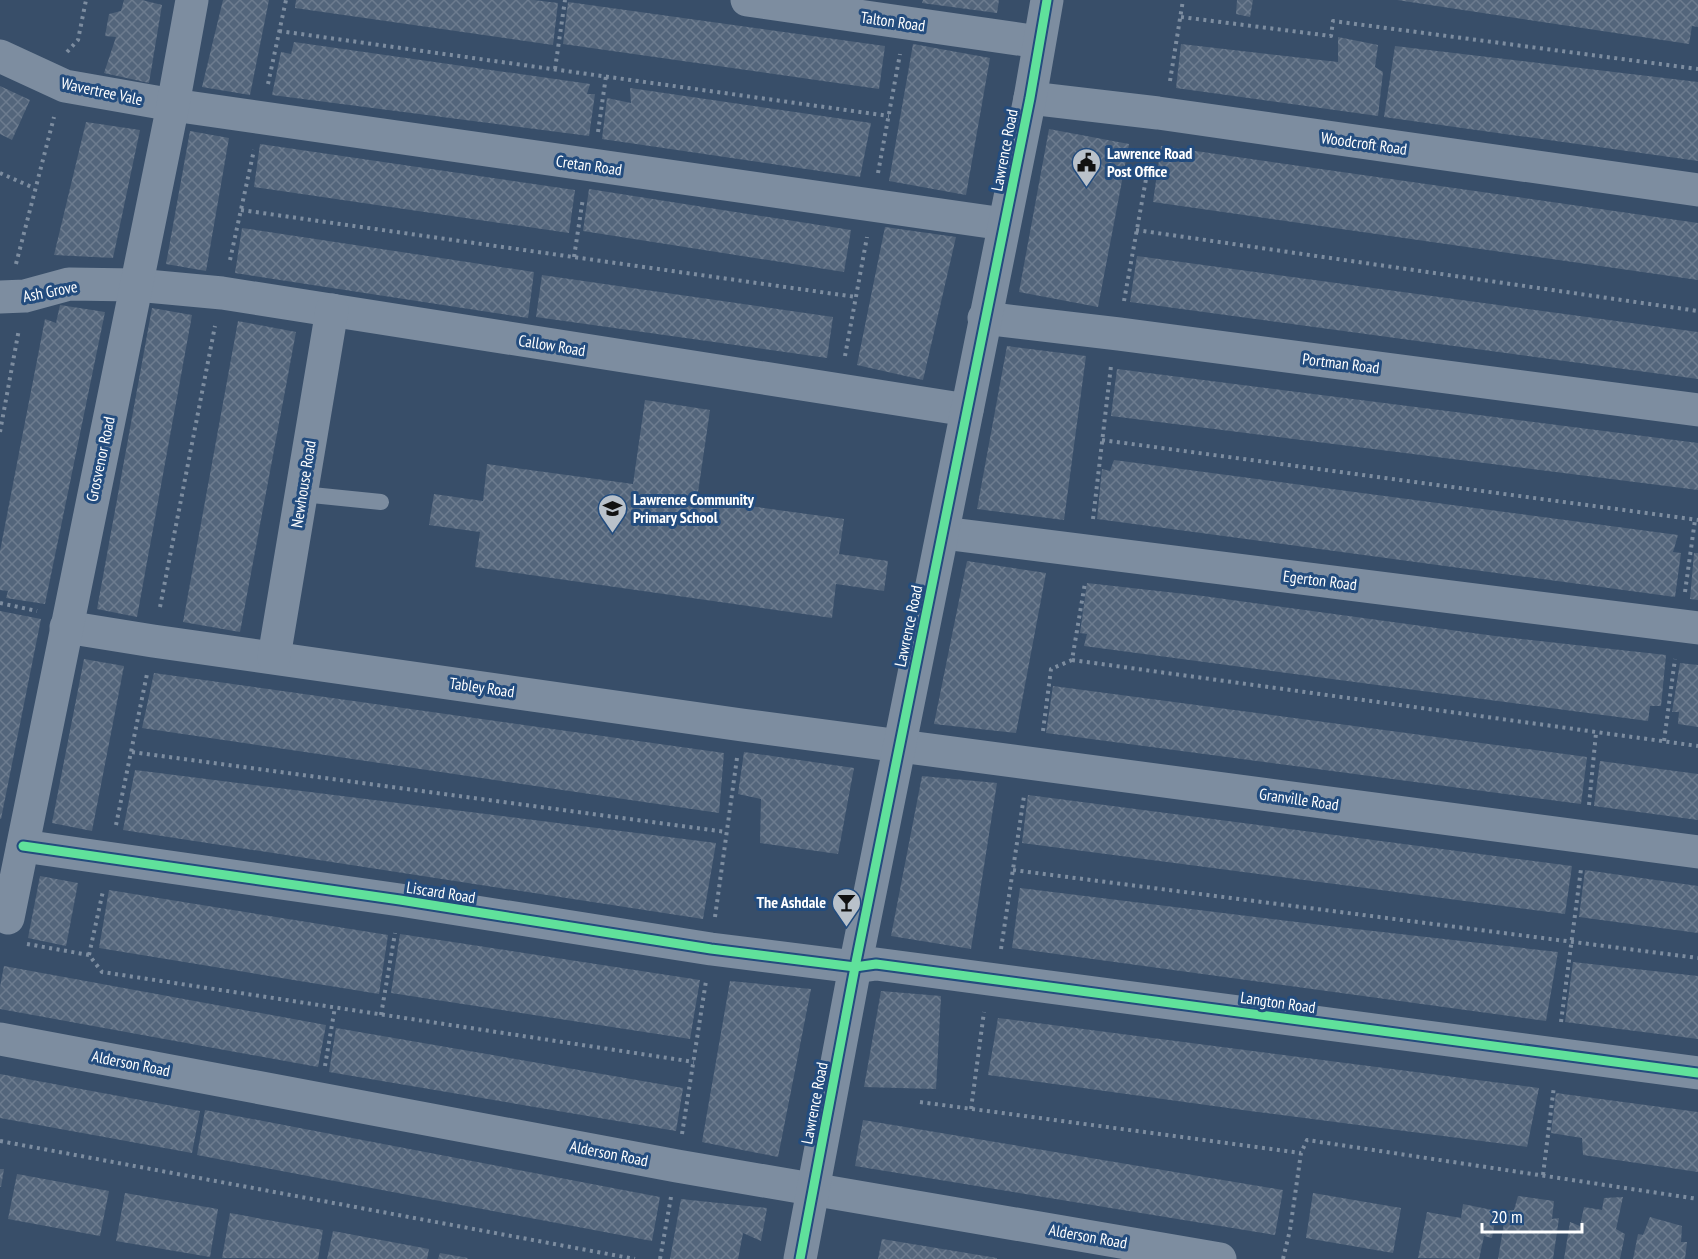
<svg xmlns="http://www.w3.org/2000/svg" width="1698" height="1259" viewBox="0 0 1698 1259" font-family="'PT Sans Narrow',sans-serif">
<style>
.building{fill:url(#building-cross-hatch)}
.lines{fill:none;stroke-linecap:round;stroke-linejoin:round}
.path{stroke:#7d8da0;stroke-width:4;stroke-dasharray:3 4.5;stroke-linecap:butt}
.lane{stroke:#7d8da0;stroke-width:16}
.street{stroke:#7d8da0;stroke-width:33}
.cycleway-casing{stroke:#234c7e;stroke-width:13}
.cycleway{stroke:#60e19b;stroke-width:9}
.labels{text-anchor:middle;stroke-width:6;stroke-linejoin:round;paint-order:stroke}
.street-label{font-size:16px;fill:#fff;stroke:#234c7e}
.poi-label{font-size:16px;font-weight:bold;fill:#fff;stroke:#234c7e;text-anchor:start}
</style>
<defs>
<pattern id="building-cross-hatch" width="8" height="8" patternUnits="userSpaceOnUse" patternTransform="scale(1.5)"><rect width="8" height="8" fill="#53657b"/><path d="M0 0l8 8M0 8l8-8" fill="none" stroke="#6d7c8f"/></pattern>
</defs>
<rect width="100%" height="100%" fill="#384e69"/>
<g class="building">
<path d="M124 0H142L162 5 149 83 104 73 116 37 105 36 109 14 121 11Z"/>
<path d="M223 0H269L250 95 202 87Z"/>
<path d="M296 0H534L558 3 553 45 295 8Z"/>
<path d="M923 0H999L997 13 922 3Z"/>
<path d="M1237 0H1253L1250 17 1236 14Z"/>
<path d="M1397 0H1698V27L1692 26 1689 44Z"/>
<path d="M568 2 885 46 879 89 563 44Z"/>
<path d="M1338 37 1378 45 1375 67 1383 72 1378 116 1176 88 1181 44 1338 62Z"/>
<path d="M294 42 590 84 587 94H595L589 136 272 95 281 52 291 54Z"/>
<path d="M913 44 990 58 966 195 889 181Z"/>
<path d="M1395 46 1698 82V161L1384 117Z"/>
<path d="M0 86 30 100 12 140 0 134Z"/>
<path d="M630 88 871 123 860 177 602 139 607 98 631 103Z"/>
<path d="M86 122 140 130 113 258 54 255Z"/>
<path d="M1049 129 1129 144 1098 307 1019 292Z"/>
<path d="M190 131 229 138 206 271 166 264Z"/>
<path d="M260 144 575 190 569 233 254 187Z"/>
<path d="M1161 146 1698 223V280L1153 202Z"/>
<path d="M589 189 851 230 844 272 583 231Z"/>
<path d="M885 227 956 237 923 380 857 365Z"/>
<path d="M242 228 534 272 528 318 235 273Z"/>
<path d="M1137 256 1698 332V379L1130 302Z"/>
<path d="M542 275 833 317 827 358 536 317Z"/>
<path d="M60 305 105 312 45 604 6 598 8 591 0 590V551L45 319 56 323Z"/>
<path d="M152 308 192 315 137 617 97 609Z"/>
<path d="M238 321 296 332 240 632 183 622Z"/>
<path d="M1007 346 1086 356 1064 520 977 509Z"/>
<path d="M1117 369 1698 443V490L1111 416Z"/>
<path d="M645 400 710 410 697 499 844 519 839 554 888 561 884 591 836 584 832 618 475 567 480 532 429 525 434 494 483 501 487 464 633 484Z"/>
<path d="M1114 460 1678 535 1673 552 1681 553 1675 597 1097 519 1102 469 1110 471Z"/>
<path d="M1694 553H1698V600L1690 599Z"/>
<path d="M967 561 1046 573 1016 733 934 724Z"/>
<path d="M1087 583 1203 596 1495 636 1666 655 1661 706H1650L1648 721 1084 646 1087 634 1080 633Z"/>
<path d="M0 611 41 619 1 819H0Z"/>
<path d="M84 659 124 666 92 831 52 823Z"/>
<path d="M1680 663 1698 665V727L1678 724 1679 712H1672Z"/>
<path d="M154 673 724 753 719 813 142 728Z"/>
<path d="M1053 686 1587 757 1581 804 1046 733Z"/>
<path d="M744 752 854 768 838 854 760 843 761 799 738 794Z"/>
<path d="M1600 761 1698 774V820L1594 806Z"/>
<path d="M135 770 716 843 703 919 123 830Z"/>
<path d="M922 776 997 783 971 949 891 936Z"/>
<path d="M1028 795 1572 866 1565 914 1022 843Z"/>
<path d="M1585 870 1698 886V933L1579 917Z"/>
<path d="M40 876 78 883 66 946 28 938Z"/>
<path d="M1020 888 1338 927 1558 952 1546 1021 1012 948Z"/>
<path d="M109 890 388 935 379 994 99 948Z"/>
<path d="M400 934 700 980 690 1039 391 993Z"/>
<path d="M1573 962 1698 976V1039L1565 1022Z"/>
<path d="M4 966 326 1025 318 1067 0 1009V987Z"/>
<path d="M730 981 811 989 778 1157 702 1142Z"/>
<path d="M881 991 941 996 936 1089 864 1087Z"/>
<path d="M998 1018 1539 1088 1527 1147 1250 1111 988 1075Z"/>
<path d="M336 1028 683 1088 676 1131 329 1072Z"/>
<path d="M0 1074 200 1111 192 1153 0 1118Z"/>
<path d="M1556 1093 1698 1112V1172L1583 1155 1582 1138 1551 1133Z"/>
<path d="M205 1110 660 1197 652 1241 197 1155Z"/>
<path d="M863 1120 1283 1190 1275 1235 855 1166Z"/>
<path d="M0 1169H4L1 1187H0Z"/>
<path d="M17 1174 109 1191 100 1236 8 1219Z"/>
<path d="M125 1193 218 1209 210 1257 116 1241Z"/>
<path d="M1313 1193 1401 1208 1393 1253 1306 1238Z"/>
<path d="M1518 1196 1554 1201 1552 1219 1559 1218 1553 1259H1498L1506 1211 1514 1210Z"/>
<path d="M1623 1197 1616 1229 1625 1234 1620 1259H1564L1570 1222 1580 1226 1584 1207 1602 1210 1604 1198Z"/>
<path d="M681 1199 767 1208 761 1241 743 1233 738 1259H670Z"/>
<path d="M1463 1204 1497 1211 1492 1238 1484 1236 1479 1259 1418 1258 1427 1212 1461 1218Z"/>
<path d="M230 1213 323 1230 318 1259 222 1258Z"/>
<path d="M1650 1217 1682 1226 1681 1242H1687L1685 1259H1633L1638 1234 1643 1235Z"/>
<path d="M333 1231 429 1249 427 1259H327Z"/>
<path d="M882 1239 997 1258V1259H878Z"/>
<path d="M440 1253 468 1258 467 1259H438Z"/>
</g>
<g class="lines">
<g class="path">
<path d="M1181 17 1331 36 1333 21 1698 69"/>
<path d="M279 31 889 116"/>
<path d="M67 52 78 40 86 0"/>
<path d="M555 69 565 0"/>
<path d="M1170 81 1183 0"/>
<path d="M268 84 286 0"/>
<path d="M598 132 606 76"/>
<path d="M0 173 34 188"/>
<path d="M878 173 900 54"/>
<path d="M241 210 856 297"/>
<path d="M1136 230 1698 311"/>
<path d="M574 257 583 198"/>
<path d="M230 260 254 150"/>
<path d="M16 264 54 117"/>
<path d="M1124 301 1152 146"/>
<path d="M845 356 867 237"/>
<path d="M0 432 19 329"/>
<path d="M1102 440 1698 520"/>
<path d="M1093 519 1111 366"/>
<path d="M1685 592 1695 520"/>
<path d="M0 603 37 611"/>
<path d="M160 607 215 326"/>
<path d="M1072 660 1698 746"/>
<path d="M1043 731 1051 669 1072 660 1085 583"/>
<path d="M1664 741 1675 659"/>
<path d="M132 752 726 832"/>
<path d="M1589 805 1596 733"/>
<path d="M116 825 147 674"/>
<path d="M1013 870 1698 958"/>
<path d="M715 917 737 758"/>
<path d="M27 944 89 955 102 972 694 1062"/>
<path d="M1001 949 1024 796"/>
<path d="M89 955 103 891"/>
<path d="M381 1015 395 933"/>
<path d="M1561 1022 1581 869"/>
<path d="M325 1066 335 1007"/>
<path d="M920 1102 1301 1153"/>
<path d="M971 1109 984 1012"/>
<path d="M682 1134 706 981"/>
<path d="M0 1141 635 1259"/>
<path d="M1543 1175 1554 1086"/>
<path d="M660 1259 671 1197"/>
<path d="M1283 1259 1290 1230 1301 1153 1307 1140 1698 1199"/>
</g>
<path class="lane" d="M302 494 381 502"/>
<g class="street">
<path d="M747 0 1039 42"/>
<path d="M0 56 65 86 173 105 1004 224"/>
<path d="M1030 98 1158 113 1698 190"/>
<path d="M0 297 25 296 69 284 136 285 222 293 967 410"/>
<path d="M984 318 1119 334 1698 410"/>
<path d="M943 533 1698 628"/>
<path d="M66 627 153 641 742 725 1698 852"/>
<path d="M274 657 332 310"/>
<path d="M23 846 400 900 711 949 855 967 876 964 1698 1073"/>
<path d="M8 918 173 105 192 0"/>
<path d="M0 1039 677 1166 1220 1259"/>
<path d="M800 1259 855 967 1030 98 1047 0"/>
</g>
<defs>
<g id="cycleway">
<path d="M23 846 400 900 711 949 855 967 876 964 1698 1073"/>
<path d="M800 1259 855 967 1030 98 1047 0"/>
</g>
</defs>
<use href="#cycleway" class="cycleway-casing"/>
<use href="#cycleway" class="cycleway"/>
</g>
<defs>
<symbol id="civic-pin" viewBox="-11 -11 22 30"><path d="M0 17L-7.5 6A9.5 9.5 0 1 1 7.5 6Z" fill="#b9c1ca" stroke="#234c7e"/><path d="M-.6-6.5H3V-4.5H.6V-3L4-1V1h2V6H-6V1h2V-1L-.6-3ZM-1.2 2.5V6h2.4V2.5Z" fill="#111"/></symbol>
<symbol id="school-pin" viewBox="-11 -11 22 30"><path d="M0 17L-7.5 6A9.5 9.5 0 1 1 7.5 6Z" fill="#b9c1ca" stroke="#234c7e"/><path d="M0-5L7-2L0 1L-7-2ZM-4 1L0 2.5L4 1V4Q0 6-4 4Z" fill="#111"/></symbol>
<symbol id="bar-pin" viewBox="-11 -11 22 30"><path d="M0 17L-7.5 6A9.5 9.5 0 1 1 7.5 6Z" fill="#b9c1ca" stroke="#234c7e"/><path d="M-6-5H6L.8 .8V4.5H3.5V6h-7V4.5H-.8V.8Z" fill="#111"/></symbol>
</defs>
<g fill-rule="evenodd">
<use href="#civic-pin" x="1070" y="146" width="33" height="45"/>
<use href="#school-pin" x="596" y="492" width="33" height="45"/>
<use href="#bar-pin" x="830" y="886" width="33" height="45"/>
</g>
<g class="labels">
<g class="street-label">
<text transform="translate(893 21) rotate(8)" y="6">Talton Road</text>
<text transform="translate(102 91) rotate(12)" y="6">Wavertree Vale</text>
<text transform="translate(1364 143) rotate(8)" y="6">Woodcroft Road</text>
<text transform="translate(1004 150) rotate(-79)" y="6">Lawrence Road</text>
<text transform="translate(589 165) rotate(8)" y="6">Cretan Road</text>
<text transform="translate(50 291) rotate(-11)" y="6">Ash Grove</text>
<text transform="translate(552 345) rotate(9)" y="6">Callow Road</text>
<text transform="translate(1341 363) rotate(7)" y="6">Portman Road</text>
<text transform="translate(100 459) rotate(-78)" y="6">Grosvenor Road</text>
<text transform="translate(303 484) rotate(-81)" y="6">Newhouse Road</text>
<text transform="translate(1320 580) rotate(7)" y="6">Egerton Road</text>
<text transform="translate(908 626) rotate(-78)" y="6">Lawrence Road</text>
<text transform="translate(482 687) rotate(8)" y="6">Tabley Road</text>
<text transform="translate(1299 799) rotate(8)" y="6">Granville Road</text>
<text transform="translate(441 892) rotate(9)" y="6">Liscard Road</text>
<text transform="translate(1278 1002) rotate(8)" y="6">Langton Road</text>
<text transform="translate(131 1063) rotate(11)" y="6">Alderson Road</text>
<text transform="translate(814 1103) rotate(-79)" y="6">Lawrence Road</text>
<text transform="translate(609 1153) rotate(11)" y="6">Alderson Road</text>
<text transform="translate(1088 1236) rotate(10)" y="6">Alderson Road</text>
</g>
<g class="poi-label">
<text x="1107" y="159">Lawrence Road<tspan x="1107" dy="18">Post Office</tspan></text>
<text x="633" y="505">Lawrence Community<tspan x="633" dy="18">Primary School</tspan></text>
<text x="826" y="908" text-anchor="end">The Ashdale</text>
</g>
</g>
<path d="M1482 1223v9h100v-9" fill="none" stroke="#ffffff" stroke-width="3"/>
<text x="1491" y="1223" font-size="18" fill="#ffffff" stroke="#234c7e" stroke-width="4.5" paint-order="stroke">20 m</text>
</svg>
